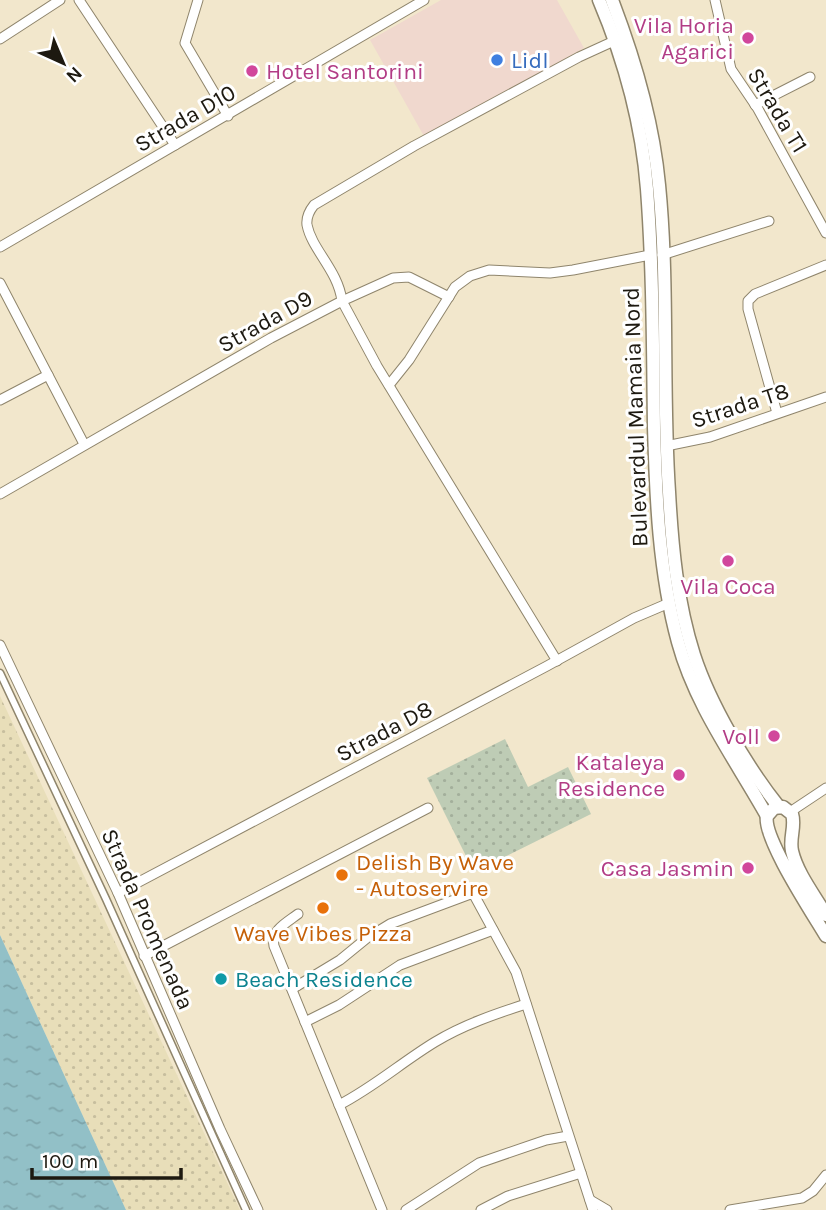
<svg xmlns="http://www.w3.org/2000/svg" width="826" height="1210" viewBox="0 0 826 1210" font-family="Karla,sans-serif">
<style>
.commercial{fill:#f0d8ce}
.sand{fill:url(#sand-dots)}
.park{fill:url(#park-dots)}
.water{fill:url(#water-ripples)}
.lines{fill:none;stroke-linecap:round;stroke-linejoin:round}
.pedestrian-casing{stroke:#8f856c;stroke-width:9}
.minor-casing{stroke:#8f856c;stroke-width:11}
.secondary-casing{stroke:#8f856c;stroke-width:15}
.pedestrian{stroke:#fff;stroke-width:6}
.minor{stroke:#fff;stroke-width:9}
.secondary{stroke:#fff;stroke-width:12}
.hotel-dot{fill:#d1479c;stroke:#fff;stroke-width:2.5}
.shop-dot{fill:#3f7fe0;stroke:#fff;stroke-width:2.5}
.food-dot{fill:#e8710a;stroke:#fff;stroke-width:2.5}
.culture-dot{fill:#0f9aa8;stroke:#fff;stroke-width:2.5}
.labels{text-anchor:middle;stroke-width:6;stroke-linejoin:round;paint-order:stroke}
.hotel-label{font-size:23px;fill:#b23c85;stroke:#fff;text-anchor:end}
.shop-label{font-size:23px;fill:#366cbe;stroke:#fff;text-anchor:start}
.street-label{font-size:23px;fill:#1d1910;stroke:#fff}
.food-label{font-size:23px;fill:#c56008;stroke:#fff;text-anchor:start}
.culture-label{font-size:23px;fill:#0d838f;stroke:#fff;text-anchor:start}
</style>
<defs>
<pattern id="sand-dots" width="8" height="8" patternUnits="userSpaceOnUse" patternTransform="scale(1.75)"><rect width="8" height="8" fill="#e8deb9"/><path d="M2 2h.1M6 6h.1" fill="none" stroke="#c7be9e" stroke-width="1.8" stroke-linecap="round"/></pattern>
<pattern id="park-dots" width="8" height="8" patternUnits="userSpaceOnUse" patternTransform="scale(1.75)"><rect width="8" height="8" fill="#beccb5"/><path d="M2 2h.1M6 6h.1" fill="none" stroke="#a3af9b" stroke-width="1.8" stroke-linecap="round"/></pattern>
<pattern id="water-ripples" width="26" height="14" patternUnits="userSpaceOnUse" patternTransform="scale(1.75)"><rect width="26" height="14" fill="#92c0c7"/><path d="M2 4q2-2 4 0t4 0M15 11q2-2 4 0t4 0" fill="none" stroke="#7da4aa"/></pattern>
</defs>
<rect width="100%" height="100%" fill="#f2e7cc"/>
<path class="commercial" d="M441 0H557L584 48 425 138 370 40Z"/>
<path class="sand" d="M0 696 240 1210H126L0 935Z"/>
<path class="park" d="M505 739 528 787 568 767 591 814 474 872 427 778Z"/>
<path class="water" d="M0 935 126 1210H0Z"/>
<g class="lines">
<defs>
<path id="pedestrian" d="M0 673 106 899 246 1210"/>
<g id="minor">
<path d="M79 0 175 145"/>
<path d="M198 0 185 43 228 116"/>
<path d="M715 0 731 69 758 109 826 233"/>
<path d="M0 39 60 0"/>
<path d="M755 105 810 77"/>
<path d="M0 247 424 0"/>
<path d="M662 255 769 221"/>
<path d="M0 283 84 444"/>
<path d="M449 297 409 277 393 278 342 301 377 366 557 661"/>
<path d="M389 385 409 360 455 287 470 276 489 270 550 273 573 270 650 255"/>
<path d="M0 400 48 375"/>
<path d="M777 413 748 309V301L755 294 826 265"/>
<path d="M666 446 710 437 826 397"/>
<path d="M0 494 271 338 342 301C338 270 312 250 307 225 306 217 310 210 314 205L414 146 579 57 614 41"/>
<path d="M0 645 118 893 220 1129 258 1210"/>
<path d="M790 812 826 788"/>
<path d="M118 893 547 666 634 618 669 603"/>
<path d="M298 914C286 923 271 930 274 946L382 1210"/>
<path d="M144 956 428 808"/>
<path d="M292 989 340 960 367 938 390 924 473 893 516 972 593 1210"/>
<path d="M305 1022 339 1005 400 965 493 930"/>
<path d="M339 1105C374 1087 402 1062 435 1042 463 1025 495 1014 526 1004"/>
<path d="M590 1200 607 1210"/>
<path d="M406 1210 479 1163 546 1140 568 1136"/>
<path d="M481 1210 508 1196 581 1173"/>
<path d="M730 1210 802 1198 813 1191 826 1175"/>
</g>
<g id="secondary">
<path d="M599 0C624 59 642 125 647 189 653 268 653 348 654 427 656 499 659 572 678 642 695 705 735 759 767 816"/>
<path d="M612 0C635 60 653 121 659 185 669 287 662 390 669 492 672 547 677 602 694 655 710 704 747 767 779 807"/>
<path d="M826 915C815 896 797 873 792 851 789 838 796 826 792 814L783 807 774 808 767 816C762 837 813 914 826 936"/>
</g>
</defs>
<use href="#pedestrian" class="pedestrian-casing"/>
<use href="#minor" class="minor-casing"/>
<use href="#secondary" class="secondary-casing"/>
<use href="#pedestrian" class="pedestrian"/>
<use href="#minor" class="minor"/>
<use href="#secondary" class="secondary"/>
</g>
<g class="hotel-dot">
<circle cx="748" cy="38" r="7"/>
<circle cx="252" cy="71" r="7"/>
<circle cx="728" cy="561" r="7"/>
<circle cx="774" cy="736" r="7"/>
<circle cx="679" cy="775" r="7"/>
<circle cx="748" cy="868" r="7"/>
</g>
<circle class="shop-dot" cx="497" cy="60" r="7"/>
<g class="food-dot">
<circle cx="342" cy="875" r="7"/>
<circle cx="323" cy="908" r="7"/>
</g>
<circle class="culture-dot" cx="221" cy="979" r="7"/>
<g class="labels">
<g class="hotel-label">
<text x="734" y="33">Vila Horia<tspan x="734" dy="26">Agarici</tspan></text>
<text x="266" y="79" text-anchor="start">Hotel Santorini</text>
<text x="728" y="594" text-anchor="middle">Vila Coca</text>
<text x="760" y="744">Voll</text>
<text x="665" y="770">Kataleya<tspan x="665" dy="26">Residence</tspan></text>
<text x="734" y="876">Casa Jasmin</text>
</g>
<g class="shop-label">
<text x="511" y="68">Lidl</text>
</g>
<g class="street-label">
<text transform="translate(778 110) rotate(59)" y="8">Strada T1</text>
<text transform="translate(185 118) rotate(-30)" y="8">Strada D10</text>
<text transform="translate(265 321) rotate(-29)" y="8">Strada D9</text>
<text transform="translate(740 405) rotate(-18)" y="8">Strada T8</text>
<text transform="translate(635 417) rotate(-92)" y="8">Bulevardul Mamaia Nord</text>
<text transform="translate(384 731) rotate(-28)" y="8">Strada D8</text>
<text transform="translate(148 919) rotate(66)" y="8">Strada Promenada</text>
</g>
<g class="food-label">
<text x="356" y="870">Delish By Wave<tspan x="356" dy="26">- Autoservire</tspan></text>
<text x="323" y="941" text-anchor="middle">Wave Vibes Pizza</text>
</g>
<g class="culture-label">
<text x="235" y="987">Beach Residence</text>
</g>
</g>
<g transform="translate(63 63) rotate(136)" stroke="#ffffff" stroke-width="5" paint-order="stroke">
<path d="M0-5L12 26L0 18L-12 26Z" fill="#1d1910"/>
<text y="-10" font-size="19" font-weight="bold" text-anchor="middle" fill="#1d1910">N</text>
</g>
<path d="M32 1168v10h149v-10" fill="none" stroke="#1d1910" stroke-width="3.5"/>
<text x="42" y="1168" font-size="21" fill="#1d1910" stroke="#ffffff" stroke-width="5" paint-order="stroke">100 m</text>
</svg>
